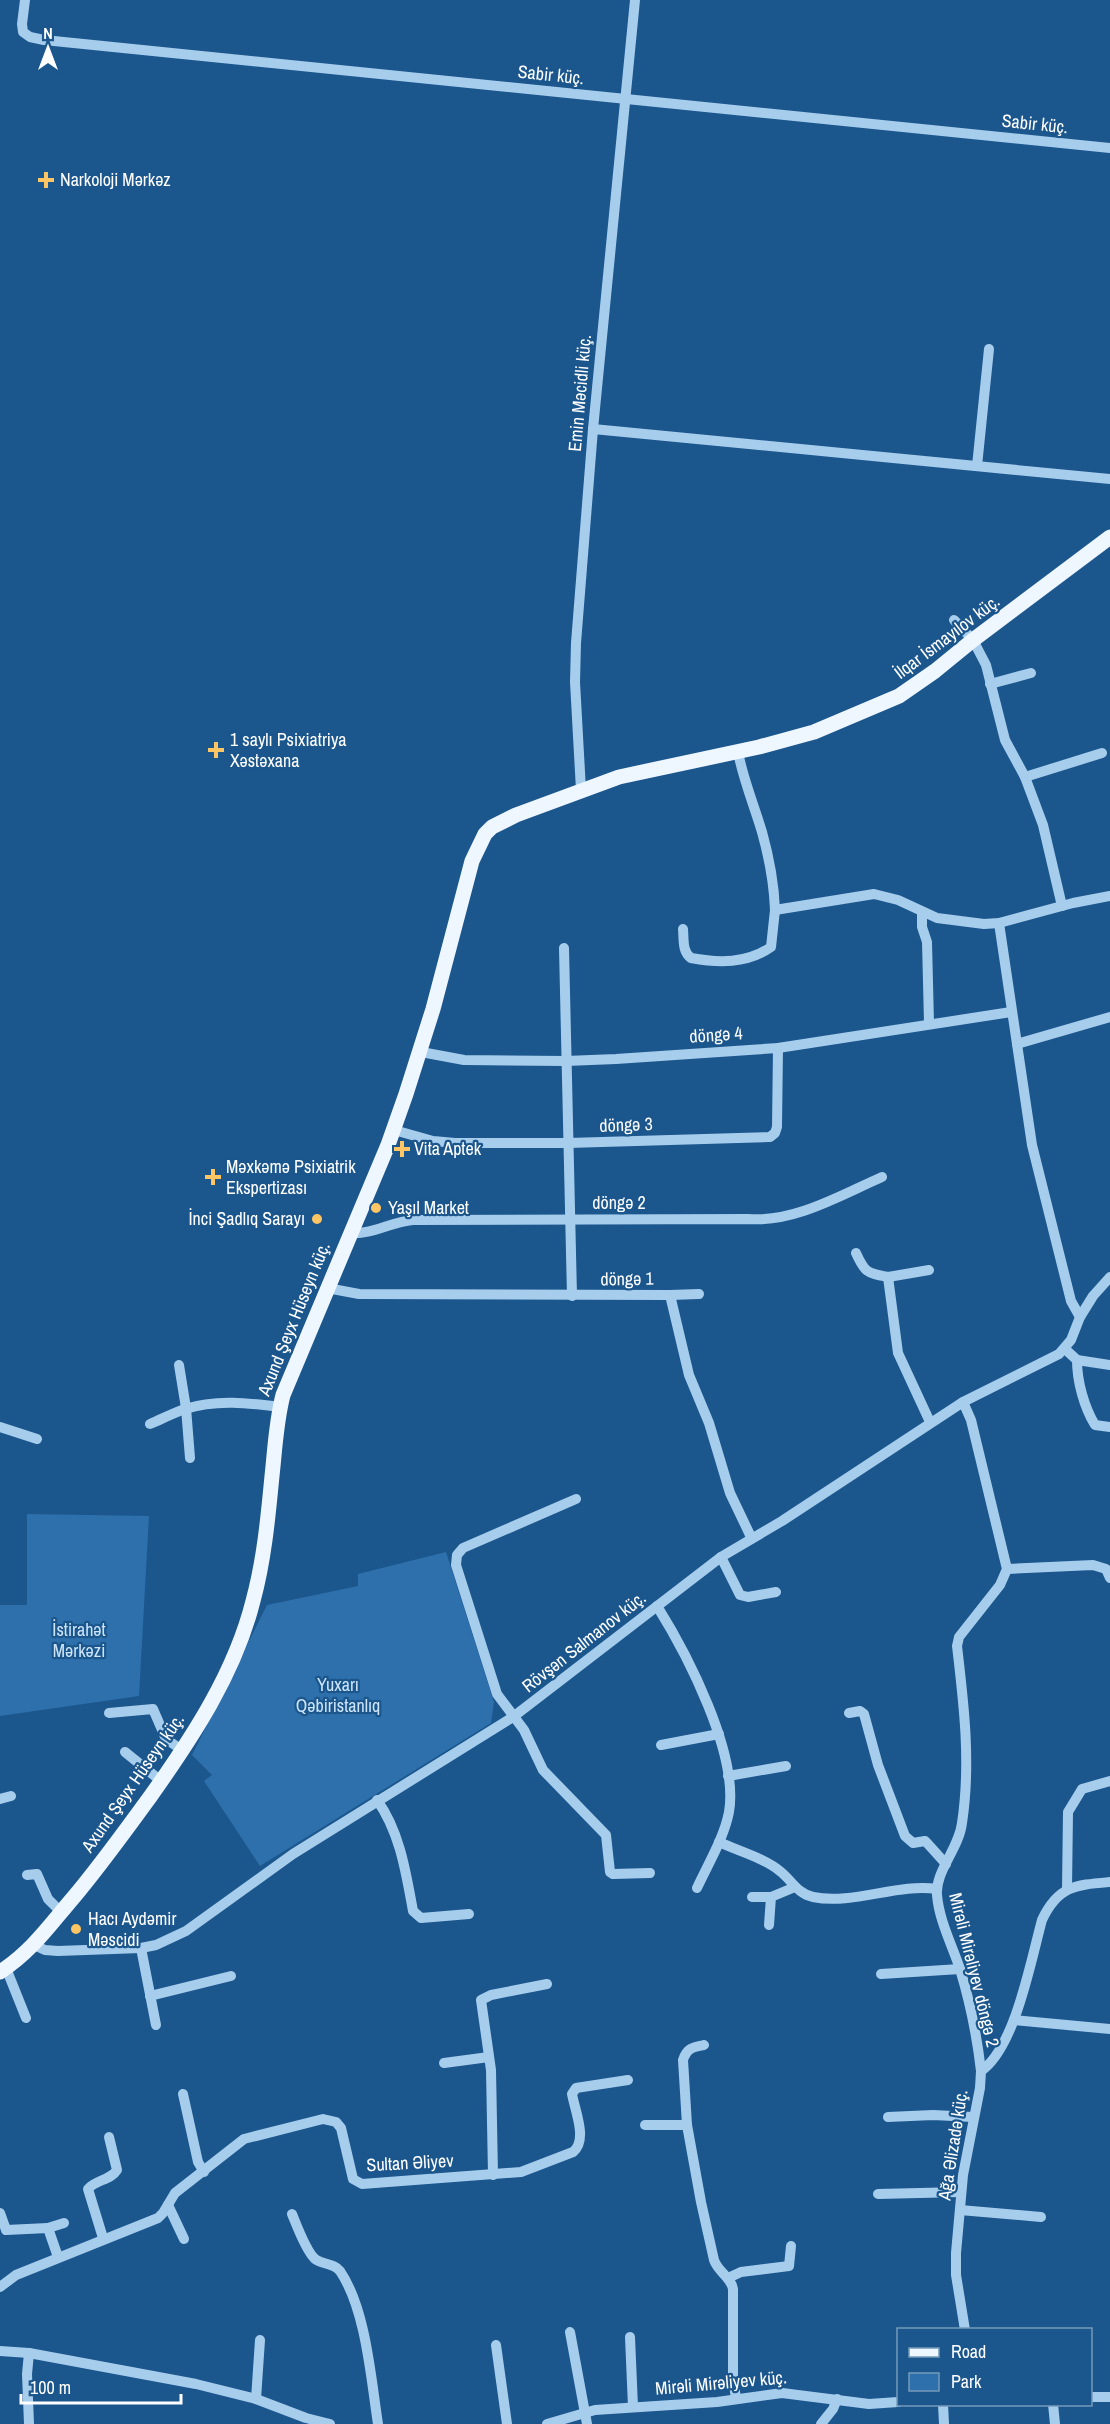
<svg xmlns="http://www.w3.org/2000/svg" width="1110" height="2424" viewBox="0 0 1110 2424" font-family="'Archivo Narrow',sans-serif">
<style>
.green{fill:#2e70ab}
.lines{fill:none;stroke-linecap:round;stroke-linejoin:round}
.minor{stroke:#a7cded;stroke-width:10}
.major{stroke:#eef6ff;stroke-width:15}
.poi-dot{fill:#fec564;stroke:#1b568d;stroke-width:2}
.labels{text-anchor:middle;stroke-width:4.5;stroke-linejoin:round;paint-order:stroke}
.street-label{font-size:18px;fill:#fff;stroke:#1b568d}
.poi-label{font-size:18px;fill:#fff;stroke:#1b568d;text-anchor:start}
.park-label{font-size:18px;fill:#cde5fa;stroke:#1b568d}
</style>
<rect width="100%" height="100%" fill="#1b568d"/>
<g class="green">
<path d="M27 1514 149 1516 139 1696 0 1716V1605H27Z"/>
<path d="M446 1552 494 1702 491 1723 260 1866 204 1781 212 1775 192 1755 267 1605 358 1586V1574Z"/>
</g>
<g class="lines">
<g class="minor">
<path d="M25 0 22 24 23 32 30 37 44 40 1110 148"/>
<path d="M593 429 1110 479"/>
<path d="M977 466 989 349"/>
<path d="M954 620 973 640 986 665 1005 740 1025 777 1043 825 1062 906"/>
<path d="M990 684 1031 673"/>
<path d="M738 752C743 779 754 805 762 832 769 857 774 883 775 910L874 894 898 900 937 918 984 924 999 923 1073 903 1110 896"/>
<path d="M1025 777 1102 753"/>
<path d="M581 790 575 682 576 643 593 429 635 0"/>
<path d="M922 912V927L927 942 929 1023"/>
<path d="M999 923 1032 1145 1071 1301 1080 1317"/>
<path d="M683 929C684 939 682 952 691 958 718 963 747 964 771 947L775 910"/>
<path d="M564 948 572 1296"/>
<path d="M1017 1044 1110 1017"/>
<path d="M421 1052 464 1060 566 1061 616 1059 778 1048 1011 1012"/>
<path d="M394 1130 433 1141 455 1143H568L770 1137 775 1133 777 1127 778 1048"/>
<path d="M350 1233C372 1235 390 1222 413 1220L748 1219C794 1223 841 1195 882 1177"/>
<path d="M856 1253C865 1273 867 1273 888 1277L898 1353 930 1422"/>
<path d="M888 1277 929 1270"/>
<path d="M327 1288 359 1294 670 1295 689 1375 709 1423 730 1493 751 1537"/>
<path d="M670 1295 699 1294"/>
<path d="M1065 1349 1077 1360 1110 1365"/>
<path d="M1077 1360C1077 1381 1084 1407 1095 1425L1110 1427"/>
<path d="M179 1365 186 1408 190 1458"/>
<path d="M963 1402 971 1420 1007 1569 1000 1585 959 1637 957 1646C964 1705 971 1764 962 1823 959 1849 935 1871 937 1895 939 1920 952 1945 960 1969 970 2002 977 2036 981 2071"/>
<path d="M150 1424C162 1419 173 1413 185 1409 216 1399 249 1403 280 1407"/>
<path d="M0 1427 37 1439"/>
<path d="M576 1499 463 1548 457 1555 456 1565 497 1694 524 1730 543 1770 606 1835 610 1872 613 1874 650 1873"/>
<path d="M721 1557 740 1595 748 1597 776 1592"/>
<path d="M1007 1569 1093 1565 1106 1569 1110 1578"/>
<path d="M657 1606C687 1654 739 1754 729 1812 724 1838 708 1864 697 1888"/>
<path d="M109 1713 153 1709 166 1739 182 1750"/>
<path d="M849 1713 860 1711 864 1714 878 1765 905 1836 913 1843 925 1841 928 1844 946 1864"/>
<path d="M661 1745 719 1734"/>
<path d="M125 1752 161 1781"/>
<path d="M728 1776 786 1766"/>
<path d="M0 1799 11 1796"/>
<path d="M377 1800C400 1832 406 1873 413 1911L421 1918 469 1914"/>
<path d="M719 1842C738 1851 765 1858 781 1872 792 1881 798 1894 813 1897 853 1905 898 1883 937 1889"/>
<path d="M27 1875 37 1874 48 1899 61 1912"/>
<path d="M1067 1889 1068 1812 1082 1789 1110 1781"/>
<path d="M752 1897H771"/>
<path d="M769 1925 771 1897 795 1887"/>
<path d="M34 1945 45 1950 58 1951 141 1948 156 1945 186 1931 293 1854 513 1717 721 1557 782 1521 963 1402 1059 1354 1071 1340 1080 1317 1093 1296 1110 1277"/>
<path d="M141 1948 156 2025"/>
<path d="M6 1968 26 2018"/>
<path d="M881 1974 960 1969"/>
<path d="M150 1996 231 1976"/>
<path d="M1014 2020 1110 2029"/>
<path d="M704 2045C693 2047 687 2048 683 2060L687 2125 701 2202 714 2260C718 2272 731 2277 733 2289V2377L736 2399"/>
<path d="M444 2063 489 2057"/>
<path d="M183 2094 198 2162 204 2172"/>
<path d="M888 2117 933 2115 973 2117"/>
<path d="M645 2125H687"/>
<path d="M493 2175 491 2070 481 2000 491 1995 547 1984"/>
<path d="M878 2194 961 2192"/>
<path d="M168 2205 184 2239"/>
<path d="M960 2210 1041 2217"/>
<path d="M0 2213 6 2230 48 2228 58 2257"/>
<path d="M292 2214C297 2226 306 2251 315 2259 323 2265 334 2263 340 2271 366 2309 371 2379 378 2424"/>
<path d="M48 2228 64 2223"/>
<path d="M103 2238 88 2189C95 2180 111 2180 117 2170L109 2137"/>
<path d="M728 2278 741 2272 789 2266 791 2246"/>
<path d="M0 2287 16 2275 158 2218 163 2213 175 2193 244 2139 323 2119 336 2122 341 2128 353 2179 362 2184 521 2172 573 2152C588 2140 575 2111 572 2094L576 2088 628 2080"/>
<path d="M965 2330 956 2275V2253L963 2175 980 2088 981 2071C1015 2048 1031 1960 1042 1920 1058 1886 1075 1885 1110 1882"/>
<path d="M570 2332 587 2424"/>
<path d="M630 2337 633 2407"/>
<path d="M496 2345 507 2424"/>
<path d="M0 2351 29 2353 196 2384 256 2399 306 2418 330 2424"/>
<path d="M1090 2397H1110"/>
<path d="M256 2399 260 2340"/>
<path d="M943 2404 944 2424"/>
<path d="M1053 2404 1055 2424"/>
<path d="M29 2424 27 2374 29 2353"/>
<path d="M547 2424 595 2410 717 2402 782 2393 869 2404 898 2402"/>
<path d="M821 2424 833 2409 837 2399"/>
</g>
<path class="major" d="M0 1972C32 1951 49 1926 73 1898 100 1866 125 1831 150 1797 192 1738 235 1673 253 1601 264 1561 268 1518 272 1476 275 1449 276 1422 283 1395L388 1145 406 1094 433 1009 472 861 485 834 492 827 516 815 619 777 759 747 814 732 899 696 935 671 973 640 1110 537"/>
</g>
<g class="poi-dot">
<path d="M43 171h6v6h6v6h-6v6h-6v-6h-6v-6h6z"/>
<path d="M213 741h6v6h6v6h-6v6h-6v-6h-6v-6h6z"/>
<path d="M399 1140h6v6h6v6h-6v6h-6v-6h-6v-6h6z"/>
<path d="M210 1168h6v6h6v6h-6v6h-6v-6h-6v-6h6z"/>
<circle cx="376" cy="1208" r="6"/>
<circle cx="317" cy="1219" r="6"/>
<circle cx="76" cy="1929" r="6"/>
</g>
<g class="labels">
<g class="street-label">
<text transform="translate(551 75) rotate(6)" y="6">Sabir küç.</text>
<text transform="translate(1035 124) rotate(6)" y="6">Sabir küç.</text>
<text transform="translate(580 393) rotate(-85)" y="6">Emin Məcidli küç.</text>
<text transform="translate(947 637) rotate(-37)" y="6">İlqar İsmayılov küç.</text>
<text transform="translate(716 1035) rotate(-4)" y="6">döngə 4</text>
<text transform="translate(626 1125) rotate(-2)" y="6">döngə 3</text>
<text x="619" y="1209">döngə 2</text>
<text transform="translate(627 1279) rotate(-1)" y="6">döngə 1</text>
<text transform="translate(294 1319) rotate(-68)" y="6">Axund Şeyx Hüseyn küç.</text>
<text transform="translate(584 1642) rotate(-38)" y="6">Rövşən Salmanov küç.</text>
<text transform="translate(133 1783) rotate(-55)" y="6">Axund Şeyx Hüseyn küç.</text>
<text transform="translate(974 1970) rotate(76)" y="6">Mirəli Mirəliyev döngə 2</text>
<text transform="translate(953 2145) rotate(-81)" y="6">Ağa Əlizadə küç.</text>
<text transform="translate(410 2163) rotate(-3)" y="6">Sultan Əliyev</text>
<text transform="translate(721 2383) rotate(-5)" y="6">Mirəli Mirəliyev küç.</text>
</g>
<g class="poi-label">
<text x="60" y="186">Narkoloji Mərkəz</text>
<text x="230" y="746">1 saylı Psixiatriya<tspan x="230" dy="21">Xəstəxana</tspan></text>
<text x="414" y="1155">Vita Aptek</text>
<text x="226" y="1173">Məxkəmə Psixiatrik<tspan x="226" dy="21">Ekspertizası</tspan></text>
<text x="388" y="1214">Yaşıl Market</text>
<text x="305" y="1225" text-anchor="end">İnci Şadlıq Sarayı</text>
<text x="88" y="1925">Hacı Aydəmir<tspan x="88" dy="21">Məscidi</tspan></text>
</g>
<g class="park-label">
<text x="79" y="1636">İstirahət<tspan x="79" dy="21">Mərkəzi</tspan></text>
<text x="338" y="1691">Yuxarı<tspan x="338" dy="21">Qəbiristanlıq</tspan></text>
</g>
</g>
<rect x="897" y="2328" width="195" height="78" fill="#1b568d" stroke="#769abb" stroke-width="1.5"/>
<rect x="909" y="2348" width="30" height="9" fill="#eef6ff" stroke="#769abb" stroke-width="1.5"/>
<text x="951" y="2358" font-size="18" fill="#ffffff">Road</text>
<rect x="909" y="2373" width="30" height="18" fill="#2e70ab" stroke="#769abb" stroke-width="1.5"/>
<text x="951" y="2388" font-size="18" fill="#ffffff">Park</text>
<g transform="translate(48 48)" stroke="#1b568d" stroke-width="4.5" paint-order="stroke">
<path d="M0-4.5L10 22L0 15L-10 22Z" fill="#ffffff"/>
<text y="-9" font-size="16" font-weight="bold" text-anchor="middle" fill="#ffffff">N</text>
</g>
<path d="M21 2394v9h160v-9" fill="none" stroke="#ffffff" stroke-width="3"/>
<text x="30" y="2394" font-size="18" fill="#ffffff" stroke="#1b568d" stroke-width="4.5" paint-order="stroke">100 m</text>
</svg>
